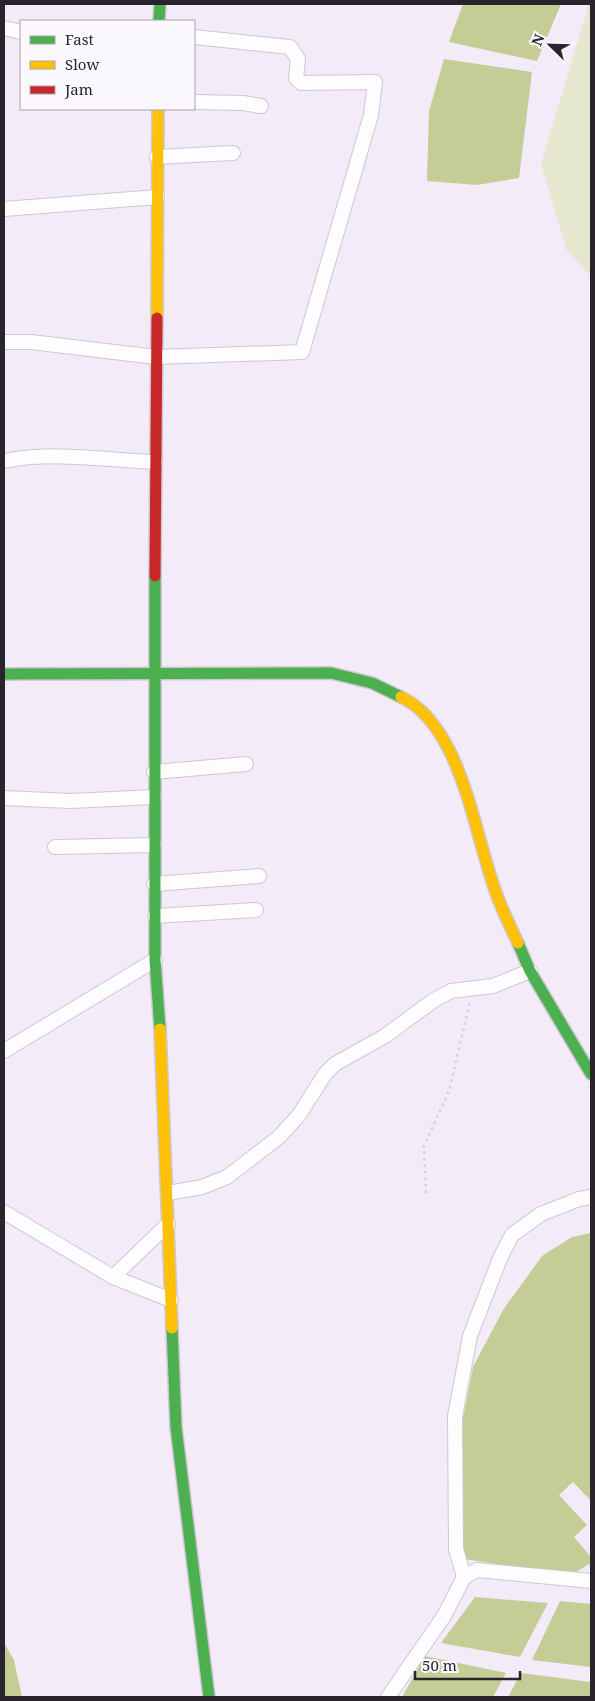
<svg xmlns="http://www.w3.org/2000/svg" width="595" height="1701" viewBox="0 0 595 1701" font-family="'Noto Serif',serif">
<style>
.green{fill:#e5e8cf}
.water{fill:#c3cd95}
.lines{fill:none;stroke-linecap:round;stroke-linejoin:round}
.street-casing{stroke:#cec7d1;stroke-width:16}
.fast-casing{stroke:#cec7d1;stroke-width:14}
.slow-casing{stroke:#cec7d1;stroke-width:14}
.jam-casing{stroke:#cec7d1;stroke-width:14}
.path{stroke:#d4d2d5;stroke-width:2.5;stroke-dasharray:2.5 4;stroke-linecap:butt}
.street{stroke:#fdfcfe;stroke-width:14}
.fast{stroke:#4caf50;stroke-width:11}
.slow{stroke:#ffc107;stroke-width:11}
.jam{stroke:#c62828;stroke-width:11}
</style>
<rect width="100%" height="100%" fill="#f4ebf8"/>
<path class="green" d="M589 4H591V276L567 251 541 164Z"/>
<g class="water">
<path d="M463 4H561L537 61 449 42Z"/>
<path d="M444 59 532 72 519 178 477 185 427 181 429 111Z"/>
<path d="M591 1233V1501L573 1482 559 1495 587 1525 574 1537 591 1557V1563L571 1575 464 1559 459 1439 473 1367 503 1310 542 1256 572 1237Z"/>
<path d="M475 1597 548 1603 520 1657 441 1643Z"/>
<path d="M560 1601 591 1604V1667L532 1660Z"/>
<path d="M4 1643 14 1660 22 1697H4Z"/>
<path d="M425 1656 506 1673 493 1697H402Z"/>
<path d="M521 1673 591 1682V1697H508Z"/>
</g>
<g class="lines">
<defs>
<g id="street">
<path d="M4 28 21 32"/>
<path d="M194 102 243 103 261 106"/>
<path d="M157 157 233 153"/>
<path d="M4 209 157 197"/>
<path d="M4 342H31L156 357 302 352 371 115 375 82 301 83 296 78 298 59 290 47 194 37"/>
<path d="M4 461C54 451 105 460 155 462"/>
<path d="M154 772 246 764"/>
<path d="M4 798 70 801 154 797"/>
<path d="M55 847 154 845"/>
<path d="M154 884 259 876"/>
<path d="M155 916 256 910"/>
<path d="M4 1051 155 960"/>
<path d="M168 1193 202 1187 227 1177 279 1137 299 1115 325 1074 335 1064 385 1036 434 1000 451 991 493 986 530 971"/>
<path d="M4 1212 113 1277 171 1300"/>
<path d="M113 1277 168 1224"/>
<path d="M464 1577 456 1549 455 1416 470 1336 501 1256 512 1235 541 1214 579 1199 591 1197"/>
<path d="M388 1697 444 1616 464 1577 477 1570 591 1581"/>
</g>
<g id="fast">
<path d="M159 21 160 4"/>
<path d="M155 576V960L160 1029"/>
<path d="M4 674 331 673 372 683 401 697"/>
<path d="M518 943 530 971 591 1074"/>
<path d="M172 1328 176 1427 209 1697"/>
</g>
<g id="slow">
<path d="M157 318 158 109"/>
<path d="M401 697C461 725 474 832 495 890 501 908 510 926 518 943"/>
<path d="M160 1029 172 1328"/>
</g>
<path id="jam" d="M155 576 157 318"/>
</defs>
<use href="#street" class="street-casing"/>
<use href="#fast" class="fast-casing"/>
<use href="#slow" class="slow-casing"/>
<use href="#jam" class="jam-casing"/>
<path class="path" d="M426 1193 424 1146 449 1091 470 1002"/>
<use href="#street" class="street"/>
<use href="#fast" class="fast"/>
<use href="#slow" class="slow"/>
<use href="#jam" class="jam"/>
</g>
<rect width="595" height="1701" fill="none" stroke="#2a242c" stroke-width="10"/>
<rect x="20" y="20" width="175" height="90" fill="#fbf8fd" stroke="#a7a3a9"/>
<rect x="30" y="36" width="25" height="8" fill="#4caf50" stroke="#a7a3a9"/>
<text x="65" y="45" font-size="15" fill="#2a242c">Fast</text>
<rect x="30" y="61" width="25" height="8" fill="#ffc107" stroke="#a7a3a9"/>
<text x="65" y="70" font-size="15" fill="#2a242c">Slow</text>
<rect x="30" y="86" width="25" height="8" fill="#c62828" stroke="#a7a3a9"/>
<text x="65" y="95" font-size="15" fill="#2a242c">Jam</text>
<g transform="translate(550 45) rotate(293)" stroke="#fbf8fd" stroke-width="4" paint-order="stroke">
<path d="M0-4L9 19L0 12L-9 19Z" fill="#2a242c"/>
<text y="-8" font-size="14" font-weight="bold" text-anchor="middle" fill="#2a242c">N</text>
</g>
<path d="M415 1671v8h105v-8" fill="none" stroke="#2a242c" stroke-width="2.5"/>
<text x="422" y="1671" font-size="15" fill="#2a242c" stroke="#fbf8fd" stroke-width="4" paint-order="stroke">50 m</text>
</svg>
